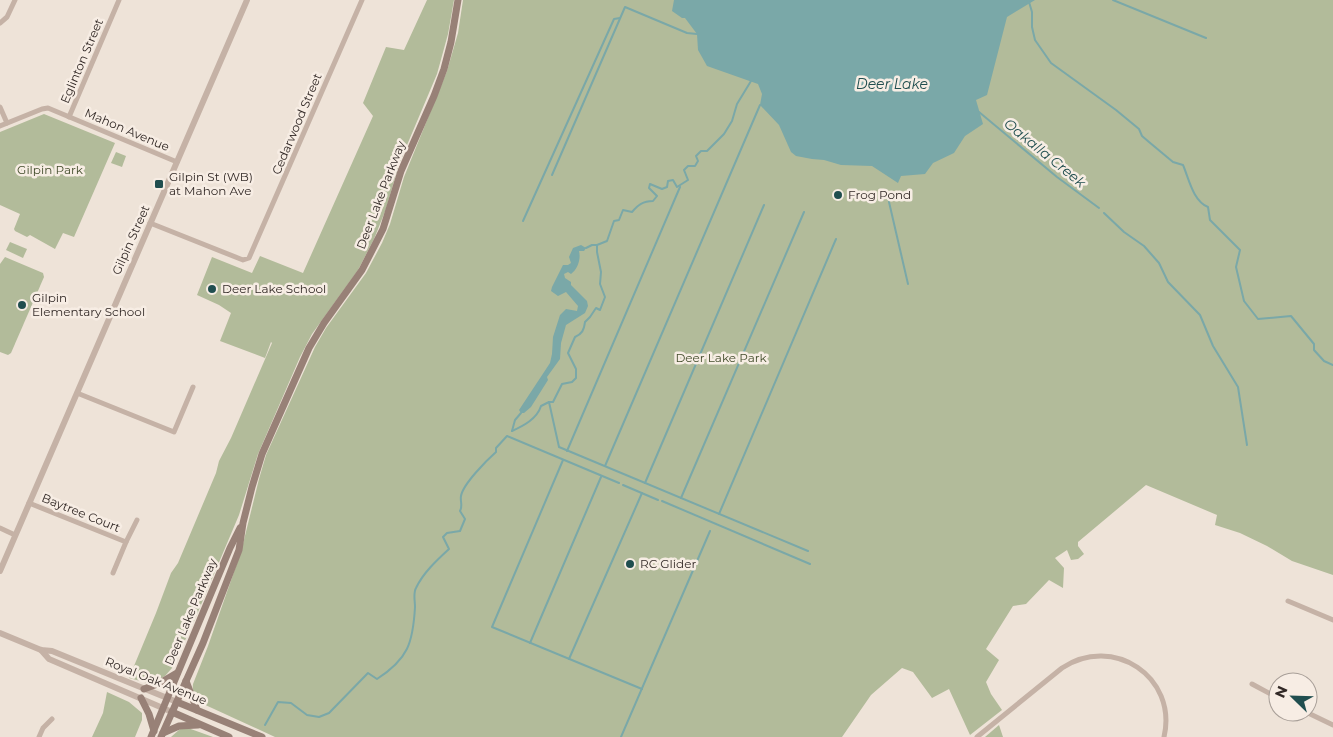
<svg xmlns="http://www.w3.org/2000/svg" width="1333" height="737" viewBox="0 0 1333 737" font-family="Montserrat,sans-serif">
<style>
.green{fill:#b2bb9a}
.water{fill:#7aa8a8}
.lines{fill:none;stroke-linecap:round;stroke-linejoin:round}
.stream{stroke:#7aa8a8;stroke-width:2}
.minor{stroke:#c5b2a6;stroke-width:5}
.tertiary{stroke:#c5b2a6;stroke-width:6}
.secondary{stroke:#988177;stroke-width:7}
.poi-dot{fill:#204e4f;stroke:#f7ede4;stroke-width:2}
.labels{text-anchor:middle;stroke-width:5;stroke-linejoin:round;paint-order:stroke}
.street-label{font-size:12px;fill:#322926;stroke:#f7ede4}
.park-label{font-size:12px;fill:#434d2c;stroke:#f7ede4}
.poi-label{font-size:12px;fill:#322926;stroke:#f7ede4;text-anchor:start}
.water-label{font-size:14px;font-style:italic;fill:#204e4f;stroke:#f7ede4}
</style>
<rect width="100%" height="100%" fill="#eee3d8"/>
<g class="green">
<path d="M427 0H454L448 34 437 74 399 164 386 209 374 239 358 270 312 334 300 357 258 454 239 515 195 619 172 668 165 676 154 682 148 683 129 678 156 613 171 573 178 563 216 473 219 461 231 438 272 343 271 342 265 358 220 341 231 313 219 305 197 295 212 257 252 273 260 256 303 273 373 116 363 103 386 47 404 50Z"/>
<path d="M463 0H1333V575L1292 561 1267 546 1240 533 1215 525 1217 515 1146 485 1078 542V546L1084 554 1078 559 1071 560 1067 550 1055 558 1064 568 1063 588 1049 580 1026 604 1013 606 986 649 999 660 986 682 991 694 1002 710 970 735 949 689 932 698 913 672 902 668 871 695 842 737H275L201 703C194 699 192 692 193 684L208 646 241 552 259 479 266 455 315 347 326 328 366 273 382 243 390 224 404 177 447 71 458 33Z"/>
<path d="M44 114 115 143 74 237 63 233 55 249 30 235 27 237 15 231 14 229 20 214 0 205V132Z"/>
<path d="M116 152 126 156 122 167 111 163Z"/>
<path d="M10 242 27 249 23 258 6 250Z"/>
<path d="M5 257 43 273 44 277 11 353 8 355 0 352V264Z"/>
<path d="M107 692 129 702 142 713V720L135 737H92L103 713Z"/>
<path d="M999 725 1003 737H985Z"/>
<path d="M188 728 213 737H171L180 729Z"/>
</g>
<g class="water">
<path d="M674 0H1035L1007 17 987 95 976 100 983 124 965 136 954 153 933 163 925 174 901 176 898 183 872 166 841 165 824 160 812 159 796 156 791 152 779 125 760 105 762 94 758 84 707 66 698 50 697 34 685 18H682L672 11Z"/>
<path d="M581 245 586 248 584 251H579C581 259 578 269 571 274L568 272 564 274 565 278 571 282V285L587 301 588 306 585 313 566 325 561 343 560 359 547 377 548 380 531 407 524 413H521L519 410 550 363 552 354 553 337 560 315 566 309 577 311 578 306 566 292 558 296 551 291 552 287 563 265H568L571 263 569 257 573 248Z"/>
</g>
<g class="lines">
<g class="stream">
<path d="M1027 0 1029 2 1032 12V27L1035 40 1051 63 1116 110 1139 129 1142 136 1149 142 1173 162 1183 165C1189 179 1193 201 1208 207L1210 220 1240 250 1236 267 1244 301 1258 319 1291 316 1314 344V350L1324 361 1333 365"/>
<path d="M1113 0 1206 38"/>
<path d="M979 112 1057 177 1099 208"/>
<path d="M552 175 625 7 687 33 697 34"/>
<path d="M889 202 908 284"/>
<path d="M1104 213 1124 232 1144 246 1159 263 1168 282 1200 315 1213 346 1238 387 1247 445"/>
<path d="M523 221 614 19 620 18"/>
<path d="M586 248 592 245H597"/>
<path d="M549 402 559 447 808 551"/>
<path d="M512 431C523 426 537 419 541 406L549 402H553L562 384 572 382 576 378V369L568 353 575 337C582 334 584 330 585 322L590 317 596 308 600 310 605 297 600 284 601 272 597 252V245L607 241 614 221 619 220 623 210 632 212C638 205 643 201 653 201L657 196 649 188 650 184 662 189 667 187 668 181 673 180 677 187 688 180 684 170 688 166H695L698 161 696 156 701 151H707L724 134 732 121 737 104 751 81"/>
<path d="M512 431 515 420 521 413"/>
<path d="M567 451 680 187"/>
<path d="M563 460 492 627 642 689"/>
<path d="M605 466 760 105"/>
<path d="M645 483 764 205"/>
<path d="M623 485 658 500"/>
<path d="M681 498 804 212"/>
<path d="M662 501 810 564"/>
<path d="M719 514 836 239"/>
<path d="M530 643 601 477"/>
<path d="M569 659 642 493"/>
<path d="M265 725 278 702 291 703 307 715 319 717 329 713 368 673 377 679C408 659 413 643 415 607 415 601 413 593 416 588 423 573 437 560 449 549L443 537 447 533 460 531 465 519 460 511C463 505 460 502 461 496 463 484 487 460 496 452V448L507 436 619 483"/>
<path d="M621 737 710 531"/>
</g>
<g class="minor">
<path d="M0 23 7 17 15 0"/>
<path d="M0 107 7 123"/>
<path d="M69 117 119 0"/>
<path d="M0 126 42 109 48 108 177 162"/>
<path d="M150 223 243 260 249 258 362 0"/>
<path d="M77 393 174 432 193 387"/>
<path d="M29 503 126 542 113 573"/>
<path d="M0 528 15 535"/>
<path d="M126 542 137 520"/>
<path d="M1288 601 1333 620"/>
<path d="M1252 684 1278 698"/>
<path d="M1306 712 1333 725"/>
<path d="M39 737 43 728 52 719"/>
<path d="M977 737 1062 668C1113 634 1178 677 1164 737"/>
</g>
<g class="tertiary">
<path d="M0 571 247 0"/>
<path d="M0 633 41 650 52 651 177 702"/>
<path d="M41 650 49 659 172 712"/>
</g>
<g class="secondary">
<path d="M186 681 197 710"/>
<path d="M144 689 160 683 177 673"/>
<path d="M141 698 149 714 154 731"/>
<path d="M177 702 262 737"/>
<path d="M172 712 229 737"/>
<path d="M163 733 179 726 198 725"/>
<path d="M151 737 230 548 240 528"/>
<path d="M161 737 203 643 239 550 243 523 252 487 262 454 309 348 324 323 362 270 383 229 401 171 434 96 444 69 451 42 458 0"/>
</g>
</g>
<g class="poi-dot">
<rect x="154" y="179" width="10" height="10" rx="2.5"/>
<circle cx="838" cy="195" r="5"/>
<circle cx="212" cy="289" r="5"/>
<circle cx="22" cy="305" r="5"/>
<circle cx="630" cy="564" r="5"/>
</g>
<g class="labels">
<g class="street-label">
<text transform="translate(82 61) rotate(-67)" y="4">Eglinton Street</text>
<text transform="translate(297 124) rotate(-67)" y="4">Cedarwood Street</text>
<text transform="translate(127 130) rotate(23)" y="4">Mahon Avenue</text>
<text transform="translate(381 195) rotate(-69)" y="4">Deer Lake Parkway</text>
<text transform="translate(131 240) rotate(-66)" y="4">Gilpin Street</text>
<text transform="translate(81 513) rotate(22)" y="4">Baytree Court</text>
<text transform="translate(191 612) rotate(-67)" y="4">Deer Lake Parkway</text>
<text transform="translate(156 681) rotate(22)" y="4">Royal Oak Avenue</text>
</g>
<g class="park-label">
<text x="50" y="174">Gilpin Park</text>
<text x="721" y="362">Deer Lake Park</text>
</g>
<g class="poi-label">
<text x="169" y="181">Gilpin St (WB)<tspan x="169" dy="14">at Mahon Ave</tspan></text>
<text x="848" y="199">Frog Pond</text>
<text x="222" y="293">Deer Lake School</text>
<text x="32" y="302">Gilpin<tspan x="32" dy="14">Elementary School</tspan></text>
<text x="640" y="568">RC Glider</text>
</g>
<g class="water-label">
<text x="892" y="89">Deer Lake</text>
<text transform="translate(1045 153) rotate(39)" y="5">Oakalla Creek</text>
</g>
</g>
<g transform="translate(1293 697) rotate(293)"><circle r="24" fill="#f7ede4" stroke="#a89f98"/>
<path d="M0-4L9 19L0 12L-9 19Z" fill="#204e4f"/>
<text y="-8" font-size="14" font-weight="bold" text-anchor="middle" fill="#322926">N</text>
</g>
</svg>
